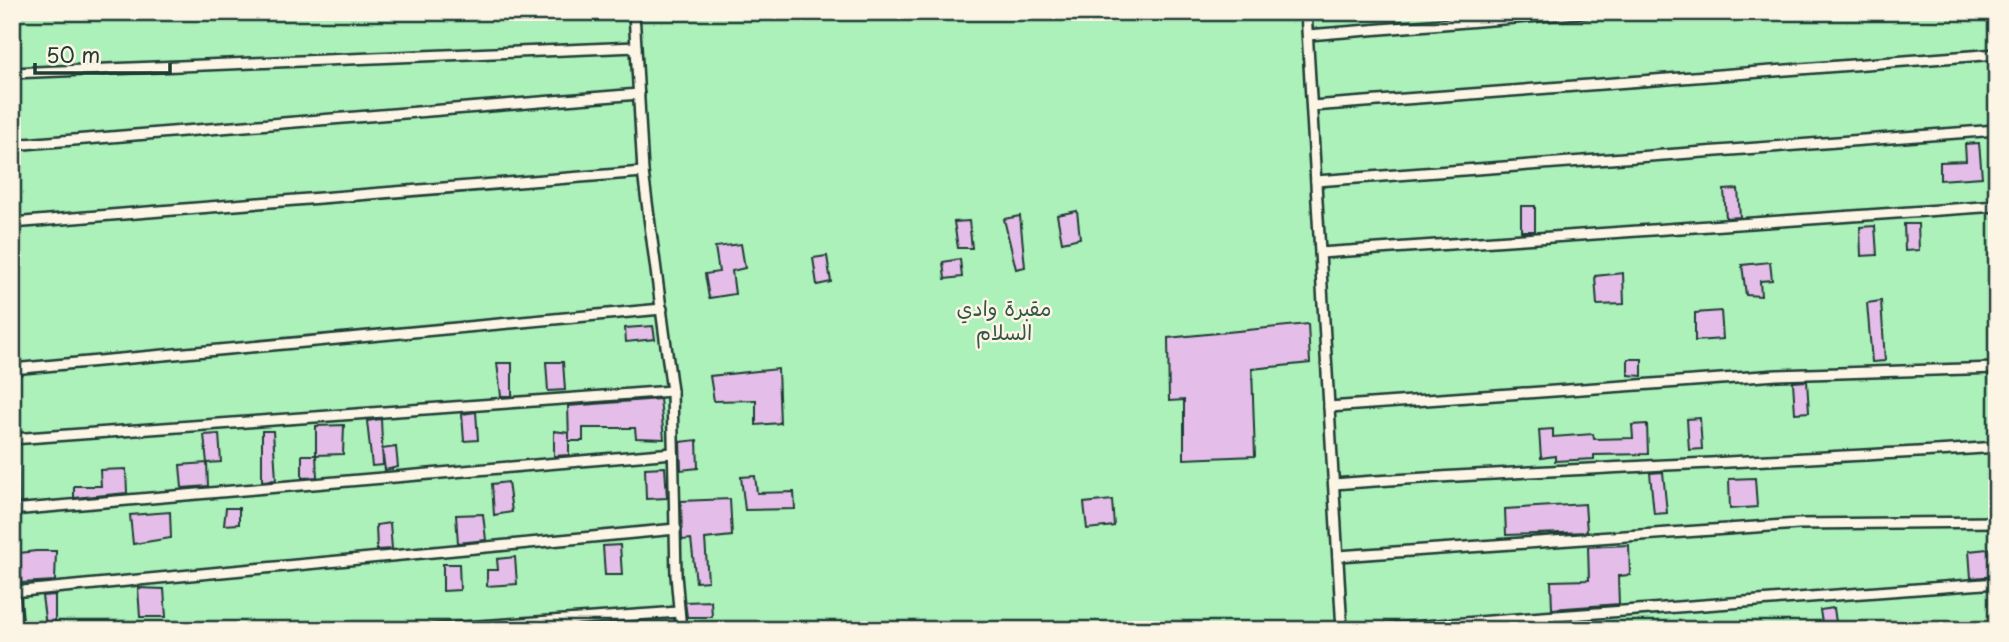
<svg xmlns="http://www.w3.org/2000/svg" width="2009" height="642" viewBox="0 0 2009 642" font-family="'Playpen Sans','Playpen Sans Arabic',sans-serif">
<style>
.green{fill:#acf0ba;stroke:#669677;stroke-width:2}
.building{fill:#e4bee8;stroke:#1f3d34;stroke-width:2}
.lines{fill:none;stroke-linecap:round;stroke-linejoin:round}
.service-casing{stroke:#1f3d34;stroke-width:14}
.service{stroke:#fcf5e5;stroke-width:9}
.labels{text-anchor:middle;stroke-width:5;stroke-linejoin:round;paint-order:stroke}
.park-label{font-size:21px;fill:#345848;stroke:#fcf5e5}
</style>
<rect width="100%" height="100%" fill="#f5e4e6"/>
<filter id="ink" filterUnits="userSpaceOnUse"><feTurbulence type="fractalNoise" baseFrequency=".0143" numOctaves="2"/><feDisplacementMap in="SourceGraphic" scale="14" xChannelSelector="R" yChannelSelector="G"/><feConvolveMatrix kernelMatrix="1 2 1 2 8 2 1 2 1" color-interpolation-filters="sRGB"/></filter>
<g filter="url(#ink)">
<rect class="green" x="12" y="12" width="1985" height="618"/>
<g class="building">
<path d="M1979 143 1982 177 1940 180V162L1966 161 1965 144Z"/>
<path d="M1738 189 1740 217 1726 218 1724 190Z"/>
<rect x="1521" y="206" width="14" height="25"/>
<path d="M1077 211 1080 238 1062 242 1057 215Z"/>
<path d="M1020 216 1025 267 1016 269 1004 219Z"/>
<path d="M969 221 972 248H958L954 222Z"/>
<path d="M1904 224H1918L1919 250 1905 251Z"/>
<path d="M1875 226 1877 255 1861 256 1860 227Z"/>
<path d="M741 244 745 268 732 271 735 294 709 298 705 274 719 272 715 247Z"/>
<path d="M827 256 831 282 817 285 813 258Z"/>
<path d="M960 259 962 277 945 279 943 262Z"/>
<path d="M1770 262 1772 280 1760 281 1761 296 1746 295 1742 265Z"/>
<path d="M1623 273 1624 304 1597 305 1595 276Z"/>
<path d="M1881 301 1885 361 1872 362 1867 303Z"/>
<path d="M1721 311 1723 339 1695 341V313Z"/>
<path d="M1308 324 1310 363 1252 369 1255 456 1184 459V400L1169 401 1168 338Z"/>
<path d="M653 326 655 339 626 342 625 328Z"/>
<path d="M1628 359H1642V376L1628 375Z"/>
<path d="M546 362H563L565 390 548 391Z"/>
<path d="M497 363H512V396H501Z"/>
<path d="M778 369 780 423 756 425V400L714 401 710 376Z"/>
<path d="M1807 381 1809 412 1795 413 1793 382Z"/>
<path d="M660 399 664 439 636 438 635 428H583V441H569L568 406Z"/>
<path d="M476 412 478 440 464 441 462 414Z"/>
<path d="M1700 418 1702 449 1689 450 1687 419Z"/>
<path d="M381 419 383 465 372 466 367 421Z"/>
<path d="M1647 424 1648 454 1594 455V459L1555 461V456L1541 458 1539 430 1553 429V437L1593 434 1594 439 1633 438 1632 425Z"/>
<path d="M344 425 343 454 316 455V426Z"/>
<path d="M262 431H273L276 480 262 481Z"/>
<path d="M554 431 569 433V455L554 456Z"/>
<path d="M219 434 221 462 207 463 204 435Z"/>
<path d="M697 440 698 468 681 470 680 442Z"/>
<path d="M396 447 398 467 385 470 382 449Z"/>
<path d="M302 455H316L317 477 302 478Z"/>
<path d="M207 463 208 486 182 488 180 465Z"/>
<path d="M665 467 667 498 646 499 645 468Z"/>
<path d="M126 469 127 493 74 498V486H101L100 470Z"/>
<path d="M1663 472 1667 513 1654 514 1650 473Z"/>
<path d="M755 476 757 493 794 492 795 509 745 510 741 477Z"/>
<path d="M1755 478 1757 507 1730 509 1729 479Z"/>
<path d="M508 482 512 512 494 515 492 484Z"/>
<path d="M730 499 732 536 705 539 708 581 696 582 691 539 682 540 681 501Z"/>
<path d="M1112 500 1114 526 1087 529 1084 503Z"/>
<path d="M1585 504 1587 532 1506 535 1505 509Z"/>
<path d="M226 508H239V524L224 525Z"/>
<path d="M170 512 171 538 133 544 130 515Z"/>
<path d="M483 514 486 540 458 543 456 515Z"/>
<path d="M390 523 392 549 377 550 376 525Z"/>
<path d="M620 545 622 575H605L603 546Z"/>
<path d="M1629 545 1630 575 1618 576 1619 604 1552 609 1551 581 1589 580 1588 547Z"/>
<path d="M1997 548V576L1971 578 1969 551Z"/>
<path d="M36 551H56L55 581 21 583 20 553Z"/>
<path d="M515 557 517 584 487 586V570H498L497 559Z"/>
<path d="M443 564H459L460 590 443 591Z"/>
<path d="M138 588 164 589 166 617H140Z"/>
<path d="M55 595V626H46L42 596Z"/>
<path d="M711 601 712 617H687L685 602Z"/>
<path d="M1834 608 1837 630H1823L1820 610Z"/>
</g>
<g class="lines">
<defs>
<g id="service">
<path d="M634 12 643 172 672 391 676 575 681 630"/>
<path d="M1306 12 1342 630"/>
<path d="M1308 35 1590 12"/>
<path d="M12 73 636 47"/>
<path d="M1312 106 1997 54"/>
<path d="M12 145 639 94"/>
<path d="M1316 181 1997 130"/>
<path d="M12 223 643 172"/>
<path d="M1320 253 1997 206"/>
<path d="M12 369 662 309"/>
<path d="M1329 407 1777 375 1997 368"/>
<path d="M12 438 14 592 18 630"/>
<path d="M12 439 672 391"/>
<path d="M1334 484C1555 468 1776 462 1997 447"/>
<path d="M12 510 673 453"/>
<path d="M1338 556 1798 524 1997 522"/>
<path d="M12 592 676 529"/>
<path d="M422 630 679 612"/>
<path d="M1370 630 1997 583"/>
</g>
</defs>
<use href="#service" class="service-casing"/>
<use href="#service" class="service"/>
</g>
</g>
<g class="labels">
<g class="park-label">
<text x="1004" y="316">مقبرة وادي<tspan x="1004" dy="24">السلام</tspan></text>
</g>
</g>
<rect width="2009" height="642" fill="none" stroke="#fcf5e5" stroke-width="42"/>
<rect x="21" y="21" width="1967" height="600" fill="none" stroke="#1f3d34" stroke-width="2.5" filter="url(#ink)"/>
<path d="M35 63v10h135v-10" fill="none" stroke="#1f3d34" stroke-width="3.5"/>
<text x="46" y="63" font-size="21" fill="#1f3d34" stroke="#fcf5e5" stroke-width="5" paint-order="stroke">50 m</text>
</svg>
